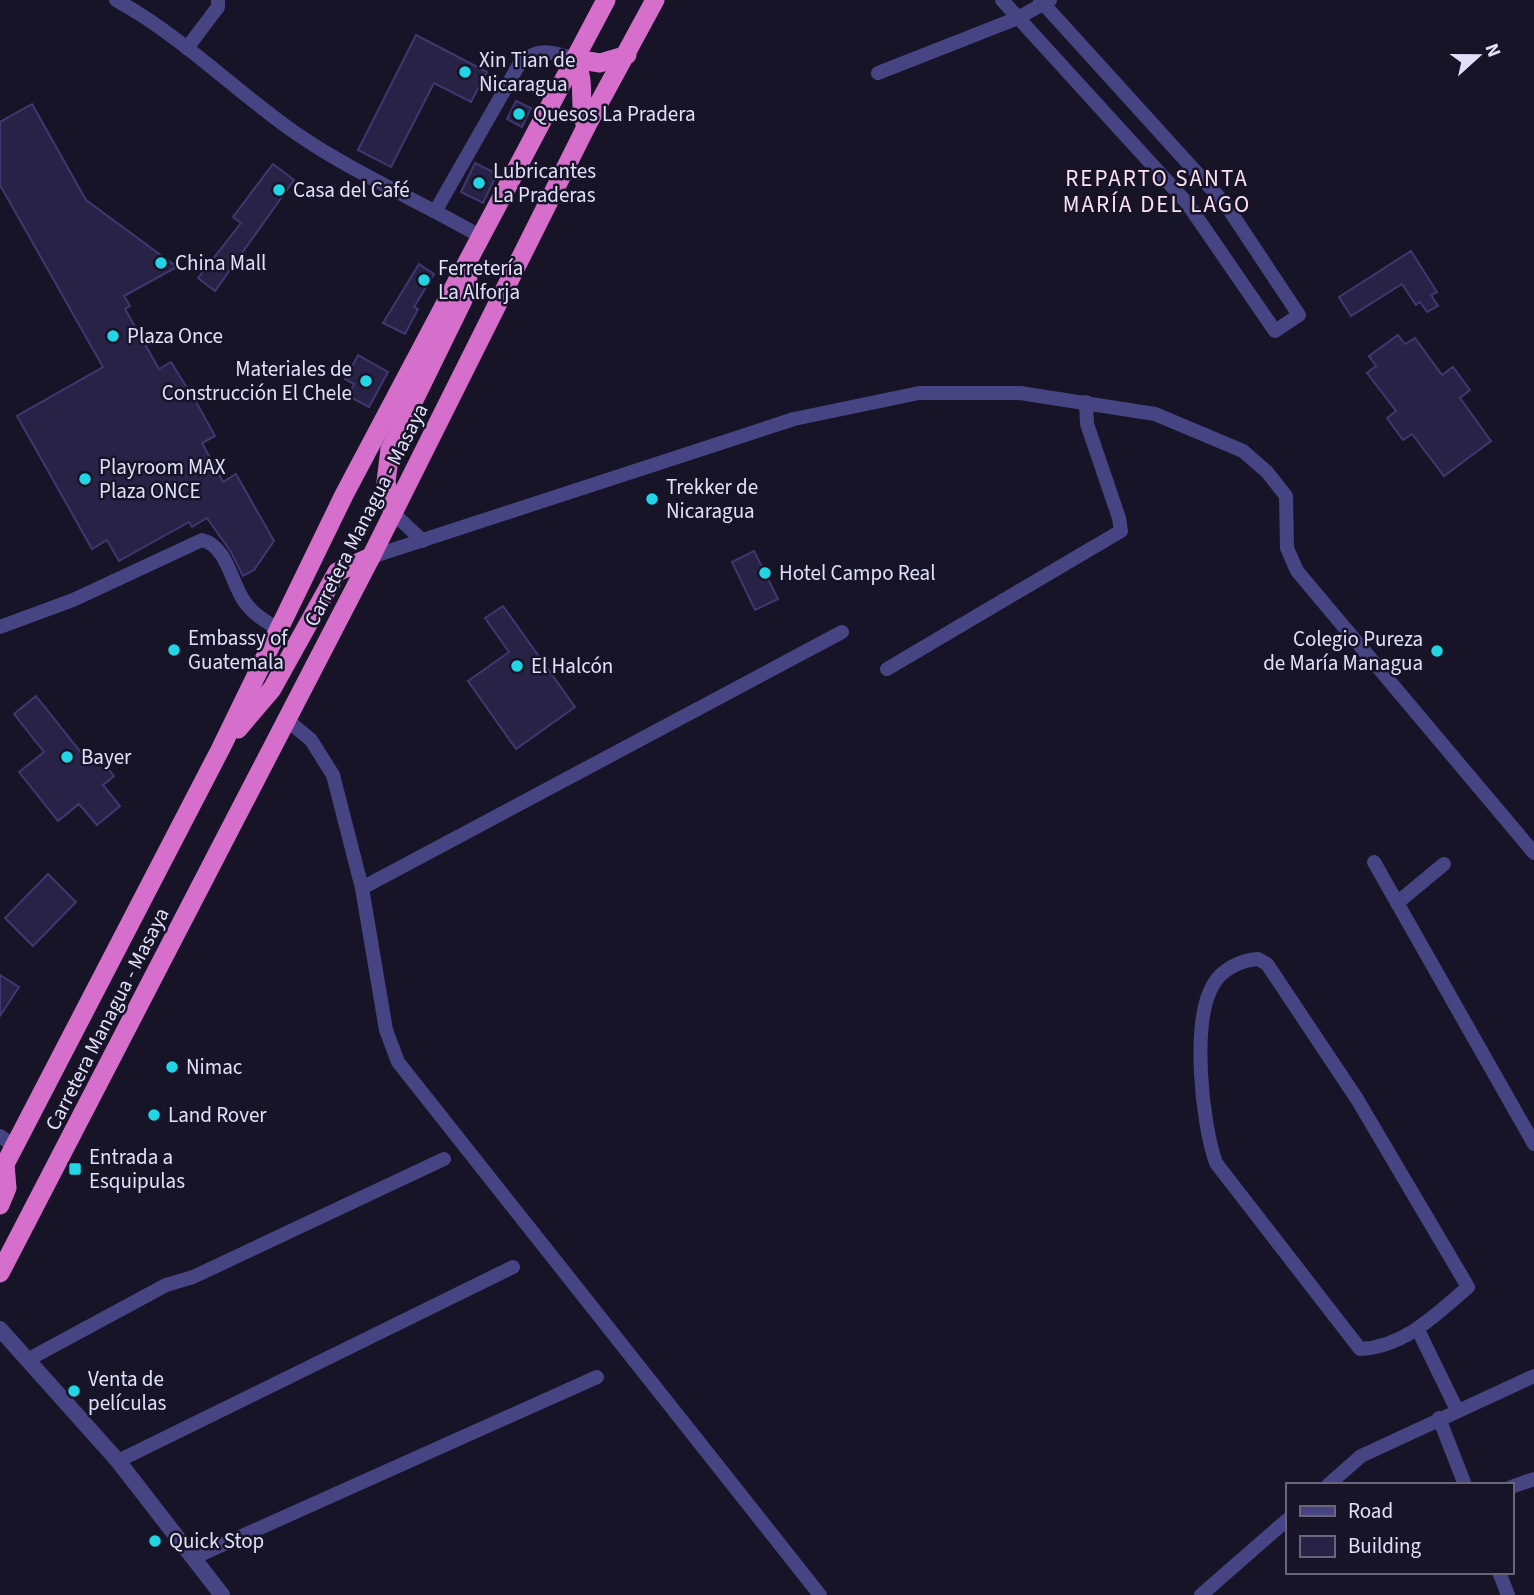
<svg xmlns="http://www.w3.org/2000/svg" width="1534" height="1595" viewBox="0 0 1534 1595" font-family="'Source Sans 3',sans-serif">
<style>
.building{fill:#292247;stroke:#413770;stroke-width:2}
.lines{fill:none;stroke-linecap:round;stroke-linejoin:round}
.minor{stroke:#464482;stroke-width:14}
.tertiary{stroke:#464482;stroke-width:16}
.trunk{stroke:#d66ecc;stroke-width:19}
.poi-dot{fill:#22d5e5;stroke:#171428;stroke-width:2.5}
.labels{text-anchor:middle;stroke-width:5;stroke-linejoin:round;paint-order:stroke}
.poi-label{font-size:21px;fill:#e2dffb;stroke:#171428;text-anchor:start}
.street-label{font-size:21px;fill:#e2dffb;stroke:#171428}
.neighbourhood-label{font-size:23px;letter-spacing:2px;fill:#fbe1f2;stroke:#171428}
</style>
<rect width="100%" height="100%" fill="#171428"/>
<g class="building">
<path d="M416 35 487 72 471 102 434 83 391 167 358 150Z"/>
<path d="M516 101 531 108 522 127 507 119Z"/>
<path d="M32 104 86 200 177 267 124 296 130 306 125 309 159 369 171 362 199 407 215 436 202 443 223 482 236 474 274 541 254 570 243 576 231 552 207 518 192 527 189 522 119 561 107 540 92 549 17 416 103 367 0 185V122Z"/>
<path d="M475 163 497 174 483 203 461 192Z"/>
<path d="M273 164 294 180 215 291 198 278 241 223 233 217Z"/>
<path d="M1411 251 1437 292 1431 295 1438 306 1427 312 1420 302 1416 305 1402 284 1351 316 1339 297Z"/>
<path d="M419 264 434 274 414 307 418 309 405 334 383 323Z"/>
<path d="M1398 335 1405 344 1415 338 1442 375 1453 367 1470 390 1460 398 1491 441 1444 476 1412 434 1403 440 1387 418 1396 411 1367 373 1376 366 1369 356Z"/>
<path d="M358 355 388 372 369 407 348 396 354 384 345 379Z"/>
<path d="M754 551 778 599 755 610 732 562Z"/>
<path d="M503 606 575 707 516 749 468 681 509 652 485 618Z"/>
<path d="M36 696 87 760 96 753 114 776 103 785 120 806 97 825 79 804 58 821 19 772 44 752 14 714Z"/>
<path d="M48 874 76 902 33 946 5 918Z"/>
<path d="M0 975 19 987 0 1016Z"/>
</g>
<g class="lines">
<g class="minor">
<path d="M116 0C182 36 235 91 297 134 354 173 419 201 480 236"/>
<path d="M1002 0 1187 203 1275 331 1299 315 1226 205 1040 0"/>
<path d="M187 48 218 7V0"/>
<path d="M878 73 1018 18 1050 0"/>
<path d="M436 210 520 63C538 47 553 52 575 59"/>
<path d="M393 513 423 541"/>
<path d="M371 557 794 419 919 393H1020L1155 414 1243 451 1267 472 1286 496 1287 548 1297 571 1534 853"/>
<path d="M0 627 73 600 202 540C227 546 231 582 244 601 253 614 265 621 278 629"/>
<path d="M887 669 1121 531 1119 518 1087 424 1086 402"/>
<path d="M287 720 311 740 333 775 362 888 386 1030 398 1062 820 1595"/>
<path d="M1374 862 1534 1144"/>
<path d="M362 888 842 632"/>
<path d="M1397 903 1444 864"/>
<path d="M1258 959 1267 964 1357 1099 1468 1287C1436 1315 1404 1347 1360 1349L1216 1163C1202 1124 1191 1022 1213 985 1222 969 1241 960 1258 959Z"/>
<path d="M0 1136 14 1146"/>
<path d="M1418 1330 1457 1410"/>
<path d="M29 1359 166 1285 193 1277 444 1159"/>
<path d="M1439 1418 1465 1485"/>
<path d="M118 1461 513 1267"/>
<path d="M1328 1485 1361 1456 1534 1376"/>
<path d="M1511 1487 1534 1479"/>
<path d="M195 1557 597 1377"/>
<path d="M1499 1572 1508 1595"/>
<path d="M1201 1595 1287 1520"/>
</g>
<path class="tertiary" d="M0 1329 118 1461 222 1595"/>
<g class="trunk">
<path d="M575 59C587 85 577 102 586 127"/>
<path d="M575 59 600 63 627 55"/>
<path d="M393 513 386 482 390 449 463 300 469 271"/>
<path d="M238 729 272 689 337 572 371 557"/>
<path d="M0 1174 221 748 344 495 606 0"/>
<path d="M0 1205 7 1188 5 1164"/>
<path d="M0 1273 371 557 586 127 655 0"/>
</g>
</g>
<g class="poi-dot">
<circle cx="465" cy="72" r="7"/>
<circle cx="519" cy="114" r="7"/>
<circle cx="479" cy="183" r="7"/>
<circle cx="279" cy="190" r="7"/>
<circle cx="161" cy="263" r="7"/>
<circle cx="424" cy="280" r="7"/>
<circle cx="113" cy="336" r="7"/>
<circle cx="366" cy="381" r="7"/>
<circle cx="85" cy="479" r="7"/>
<circle cx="652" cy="499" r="7"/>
<circle cx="765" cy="573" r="7"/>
<circle cx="174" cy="650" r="7"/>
<circle cx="1437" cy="651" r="7"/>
<circle cx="517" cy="666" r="7"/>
<circle cx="67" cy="757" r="7"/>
<circle cx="172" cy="1067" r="7"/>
<circle cx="154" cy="1115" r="7"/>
<rect x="68" y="1162" width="14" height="14" rx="3.5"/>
<circle cx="74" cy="1391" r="7"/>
<circle cx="155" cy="1541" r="7"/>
</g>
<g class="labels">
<g class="poi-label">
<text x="479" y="67">Xin Tian de<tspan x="479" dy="24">Nicaragua</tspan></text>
<text x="533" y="121">Quesos La Pradera</text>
<text x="493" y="178">Lubricantes<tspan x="493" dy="24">La Praderas</tspan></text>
<text x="293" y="197">Casa del Café</text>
<text x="175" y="270">China Mall</text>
<text x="438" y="275">Ferretería<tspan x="438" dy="24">La Alforja</tspan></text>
<text x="127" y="343">Plaza Once</text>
<text x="352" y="376" text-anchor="end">Materiales de<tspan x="352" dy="24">Construcción El Chele</tspan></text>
<text x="99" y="474">Playroom MAX<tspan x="99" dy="24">Plaza ONCE</tspan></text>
<text x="666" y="494">Trekker de<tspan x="666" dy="24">Nicaragua</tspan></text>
<text x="779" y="580">Hotel Campo Real</text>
<text x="188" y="645">Embassy of<tspan x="188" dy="24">Guatemala</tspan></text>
<text x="1423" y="646" text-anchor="end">Colegio Pureza<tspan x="1423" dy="24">de María Managua</tspan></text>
<text x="531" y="673">El Halcón</text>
<text x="81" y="764">Bayer</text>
<text x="186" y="1074">Nimac</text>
<text x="168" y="1122">Land Rover</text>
<text x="89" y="1164">Entrada a<tspan x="89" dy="24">Esquipulas</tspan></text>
<text x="88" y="1386">Venta de<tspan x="88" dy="24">películas</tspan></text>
<text x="169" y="1548">Quick Stop</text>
</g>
<g class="street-label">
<text transform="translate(366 515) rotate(-63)" y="7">Carretera Managua - Masaya</text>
<text transform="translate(107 1019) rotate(-63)" y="7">Carretera Managua - Masaya</text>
</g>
<g class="neighbourhood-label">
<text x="1157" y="186">REPARTO SANTA<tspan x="1157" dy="26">MARÍA DEL LAGO</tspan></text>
</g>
</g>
<rect x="1286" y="1483" width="228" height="91" fill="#171428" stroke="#68657c" stroke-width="2"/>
<rect x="1300" y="1506" width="35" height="10" fill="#464482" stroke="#68657c" stroke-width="2"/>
<text x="1348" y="1518" font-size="21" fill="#e2dffb">Road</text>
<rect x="1300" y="1536" width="35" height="21" fill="#292247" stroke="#68657c" stroke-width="2"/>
<text x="1348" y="1553" font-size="21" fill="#e2dffb">Building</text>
<g transform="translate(1478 56) rotate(69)" stroke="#171428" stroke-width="5" paint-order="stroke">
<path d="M0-5L12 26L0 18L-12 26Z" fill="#e2dffb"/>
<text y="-10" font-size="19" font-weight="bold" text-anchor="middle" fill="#e2dffb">N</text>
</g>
</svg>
